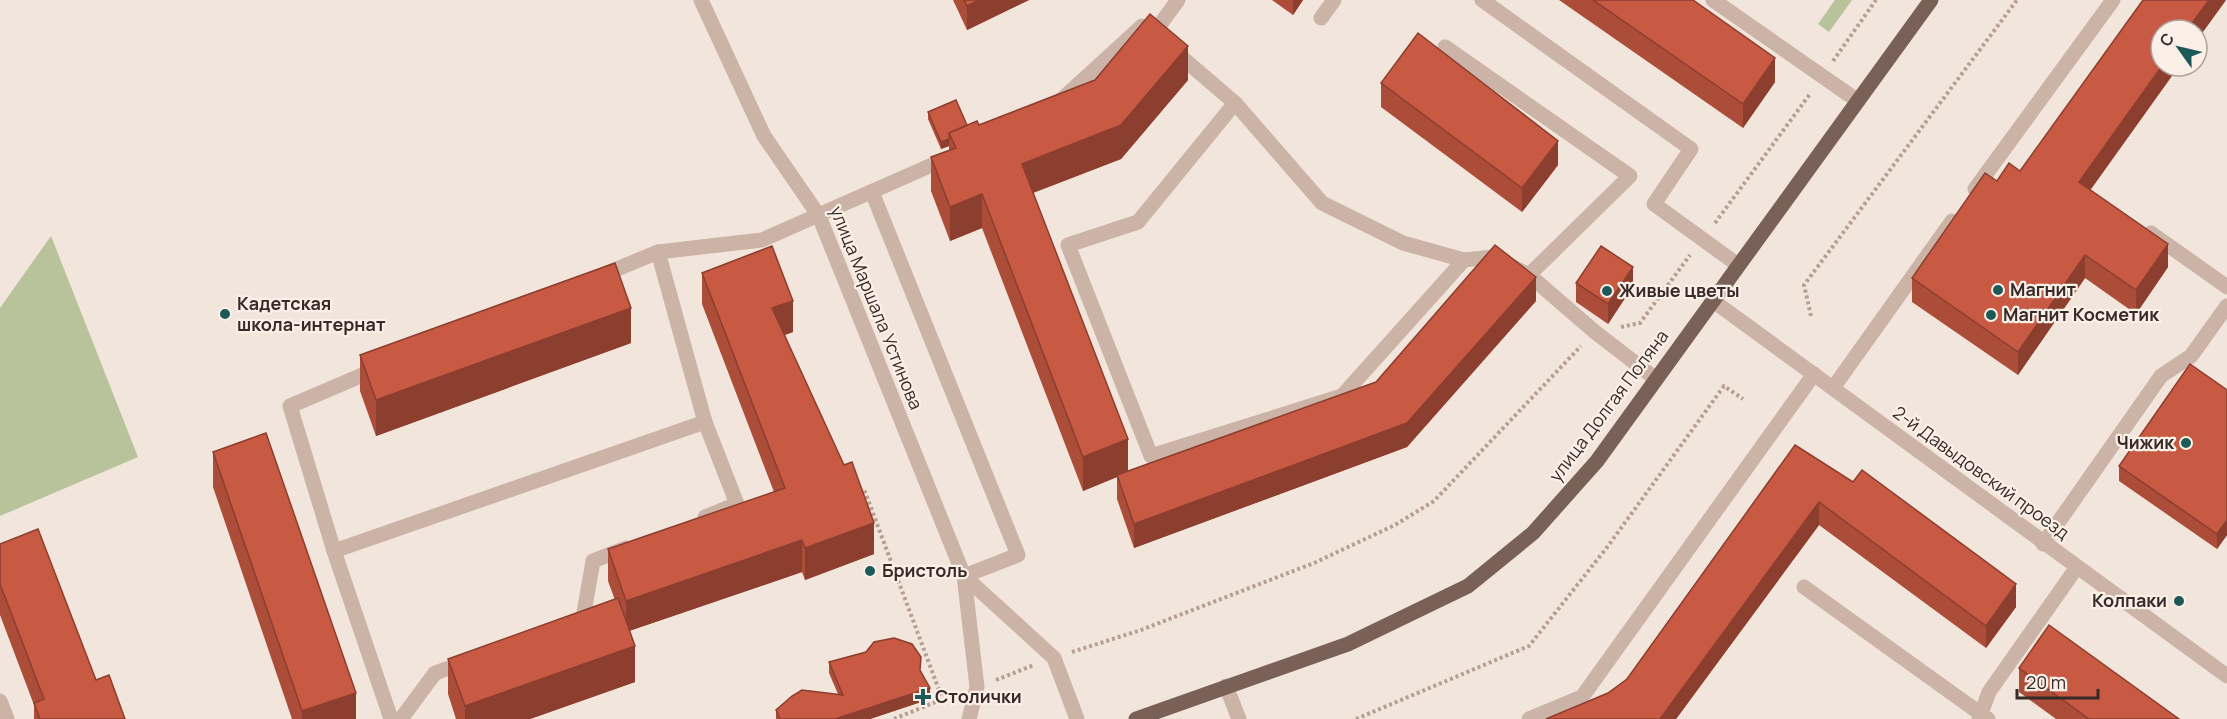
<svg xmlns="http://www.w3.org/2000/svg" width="2227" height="719" viewBox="0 0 2227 719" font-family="Manrope,sans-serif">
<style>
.green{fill:#b8c29b}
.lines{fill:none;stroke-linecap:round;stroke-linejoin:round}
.path{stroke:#b69e91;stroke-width:4;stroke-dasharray:3 3;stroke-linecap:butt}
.minor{stroke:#cbb4a7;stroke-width:15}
.major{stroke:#796158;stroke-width:15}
.wall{fill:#ac4d3a}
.shaded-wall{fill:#8c3e2f}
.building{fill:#c85943;stroke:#8c3e2f;stroke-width:1.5}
.poi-dot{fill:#1c5958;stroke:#faf0e7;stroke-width:2}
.labels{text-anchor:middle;stroke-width:4.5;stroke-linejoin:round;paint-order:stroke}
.poi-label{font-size:18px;font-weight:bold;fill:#372b28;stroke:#faf0e7;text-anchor:start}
.street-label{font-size:18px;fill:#372b28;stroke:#faf0e7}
</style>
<rect width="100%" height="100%" fill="#f2e5db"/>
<g class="green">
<path d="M1835 0H1852L1829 32 1818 24Z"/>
<path d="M51 236 138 457 0 516V308Z"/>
</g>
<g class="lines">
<g class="path">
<path d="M1833 61 1876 0"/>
<path d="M1715 223 1810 94"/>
<path d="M1811 316 1804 285 2017 0"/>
<path d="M1621 327 1640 323 1690 255"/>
<path d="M860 491 864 489 942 698"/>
<path d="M1072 652 1141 630 1314 563 1395 525 1434 501 1581 346"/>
<path d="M996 680 1034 665"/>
<path d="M894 719 955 694"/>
<path d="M1356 719 1529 646 1608 546 1724 386 1743 399"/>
</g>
<g class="minor">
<path d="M701 0 764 136 819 216 964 576 977 687 969 719"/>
<path d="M1482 0 1691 149 1654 204 1738 265"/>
<path d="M1713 0 1858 101"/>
<path d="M1321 18 1334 0"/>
<path d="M1154 33 1178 0"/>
<path d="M1445 47 1630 176 1529 275"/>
<path d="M1172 49 1235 103 1322 203 1403 243 1464 260 1493 257 1529 275 1595 332 1656 379"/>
<path d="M1061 100 1142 26 1146 29"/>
<path d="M1235 103 1138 222 1068 245 1151 456 1342 396 1464 260"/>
<path d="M1975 189 2113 0"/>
<path d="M872 192 1018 555 964 576"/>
<path d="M2151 233 2227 287"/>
<path d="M658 252 762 240 950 157"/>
<path d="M600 276 658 252 705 422 737 504 705 517"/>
<path d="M1712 300 2227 676"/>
<path d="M1833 388 1952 221"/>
<path d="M2043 544 2161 376 2191 356 2227 306"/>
<path d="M334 551 290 406 379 368"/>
<path d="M964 576 1054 658 1077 719"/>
<path d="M1804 587 1988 719"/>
<path d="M573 622 583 618 593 561 626 548"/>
<path d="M1226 686 1239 719"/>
<path d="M0 701 7 719"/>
<path d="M391 719 334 551 705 422"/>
<path d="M401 719 435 673 466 662"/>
<path d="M1529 719 1582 697 1814 374"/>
<path d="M1979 719 1989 692 2077 567"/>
</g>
<path class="major" d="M1136 719 1348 644 1468 586 1533 533 1597 461 1931 0"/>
</g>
<g class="wall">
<path d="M953 0H1029L967 30Z"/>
<path d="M1272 0H1303L1293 15Z"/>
<path d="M1559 0H1693L1775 82 1743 128Z"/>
<path d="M2226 0 2197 40V30L2161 66H2179L2090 190 2168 267 2136 314 2085 278 2018 375 1912 302V278L1997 181 2020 171Z"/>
<path d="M1188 80 1121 159 1033 193 1128 471 1376 382 1536 301 1407 447 1134 548 1117 499V477L1083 491 982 228 950 241 931 191V157L949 150V146L941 149 928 119V112L967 125H979Z"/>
<path d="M1381 83 1558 165 1522 212 1381 107Z"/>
<path d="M702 273 793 332 785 335 874 554 805 580 802 572 629 631 635 682 530 719H456L448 694V659L615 600 608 581V549L774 492 702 304Z"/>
<path d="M1576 283 1633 286 1608 324 1576 302Z"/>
<path d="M631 343 376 436 360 391V355Z"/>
<path d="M2227 390V535L2217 549 2119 481V466Z"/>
<path d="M1795 445 2016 607 1986 648 1819 525 1676 719 1608 693 1627 679Z"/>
<path d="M213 452 356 719H292L213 487Z"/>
<path d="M0 544 96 680 125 719H34V705L0 615Z"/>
<path d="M866 652 921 672 930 699 870 719H776V710L838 694 829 673V662Z"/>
<path d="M2019 668 2179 719H2056L2019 692Z"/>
</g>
<g class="shaded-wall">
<path d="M979 0H1029L967 30V6Z"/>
<path d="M1293 0H1303L1293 15Z"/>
<path d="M2209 0H2226L2197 40V30H2187Z"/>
<path d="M1188 46V80L1121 159 1022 197V164Z"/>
<path d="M1775 58V82L1743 128V104Z"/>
<path d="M2162 66H2179L2079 206V182Z"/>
<path d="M949 139V146L941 149V142Z"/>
<path d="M1558 141V165L1522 212V188Z"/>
<path d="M982 194V228L950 241V207Z"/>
<path d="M2168 244V267L2136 314V290Z"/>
<path d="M2085 255V278L2018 375V352Z"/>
<path d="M1633 267V286L1608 324V304Z"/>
<path d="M1536 277V301L1407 447 1134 548V524L1407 423Z"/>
<path d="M793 301V332L772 339V308Z"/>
<path d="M631 308V343L376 436V400Z"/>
<path d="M1128 439V473L1117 475V477L1083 491V457Z"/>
<path d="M1819 502V525L1676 719H1660Z"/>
<path d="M2227 506V535L2217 549V534Z"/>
<path d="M874 523V554L805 580V548Z"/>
<path d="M802 540V572L626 632V601Z"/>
<path d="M2016 584V607L1986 648V626Z"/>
<path d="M635 646V682L530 719H465V706Z"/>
<path d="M930 688V699L870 719H835Z"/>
<path d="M356 693V719H302V711Z"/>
</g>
<g class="building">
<path d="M964 0H979L967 6Z"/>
<path d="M1593 0H1693L1775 58 1743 104Z"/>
<path d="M2143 0H2209L2187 30H2161L2162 66 2079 182 2168 244 2136 290 2085 255 2018 352 1912 278 1985 173 1997 181 2009 163 2020 171Z"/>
<path d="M1150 14 1188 46 1121 125 1022 164 1128 439 1083 457 982 194 950 207 931 157 956 148 949 133 977 121 979 125 1095 80Z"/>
<path d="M1418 33 1558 141 1522 188 1381 83Z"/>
<path d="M956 100 967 125 949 133V139L941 142 928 112Z"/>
<path d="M1495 245 1536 277 1407 423 1134 524 1117 475 1376 382Z"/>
<path d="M772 246 793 301 772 308 844 465 852 462 874 523 805 548 802 540 626 601 608 549 785 488 702 273Z"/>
<path d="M1601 246 1633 267 1608 304 1576 283Z"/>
<path d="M615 263 631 308 376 400 360 355Z"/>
<path d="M2190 364 2227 390V520L2217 534 2119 466Z"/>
<path d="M266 433 356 693 302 711 213 452Z"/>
<path d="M1795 445 1853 482 1862 470 2016 584 1986 626 1819 502 1660 719H1546L1608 693 1627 679Z"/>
<path d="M38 529 96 680 109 675 125 719H40L34 703 44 699 0 584V544Z"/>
<path d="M618 598 635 646 465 706 448 659Z"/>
<path d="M2049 625 2179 719H2089L2019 668Z"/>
<path d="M894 638 912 644 921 657 920 670 930 688 835 719H780L776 710 792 696 802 690 843 695 829 662 866 652 874 642Z"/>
</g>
<g class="poi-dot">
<circle cx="1998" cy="290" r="6"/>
<circle cx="1607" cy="291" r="6"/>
<circle cx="225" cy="314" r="6"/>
<circle cx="1991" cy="315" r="6"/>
<circle cx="2186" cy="443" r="6"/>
<circle cx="870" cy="571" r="6"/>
<circle cx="2179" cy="601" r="6"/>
<path d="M920 688h6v6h6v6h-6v6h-6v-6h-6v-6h6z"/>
</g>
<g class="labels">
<g class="poi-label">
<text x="2010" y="296">Магнит</text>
<text x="1619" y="297">Живые цветы</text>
<text x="237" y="310">Кадетская<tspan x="237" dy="21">школа-интернат</tspan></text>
<text x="2003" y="321">Магнит Косметик</text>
<text x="2174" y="449" text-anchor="end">Чижик</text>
<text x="882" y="577">Бристоль</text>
<text x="2167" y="607" text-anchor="end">Колпаки</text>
<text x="935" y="703">Столички</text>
</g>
<g class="street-label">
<text transform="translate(876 308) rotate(68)" y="6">улица Маршала Устинова</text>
<text transform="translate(1609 406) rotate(-53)" y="6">улица Долгая Поляна</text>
<text transform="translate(1981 473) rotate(36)" y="6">2-й Давыдовский проезд</text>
</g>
</g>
<g transform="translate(2179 48) rotate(304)"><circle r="28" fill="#faf0e7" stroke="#aca19b" stroke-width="1.5"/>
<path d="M0-4.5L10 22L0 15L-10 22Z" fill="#1c5958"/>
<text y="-9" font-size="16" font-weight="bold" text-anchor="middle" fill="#372b28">С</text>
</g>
<path d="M2017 689v9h81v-9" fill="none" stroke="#372b28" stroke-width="3"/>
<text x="2026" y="689" font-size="18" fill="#372b28" stroke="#faf0e7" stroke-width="4.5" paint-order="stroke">20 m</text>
</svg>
